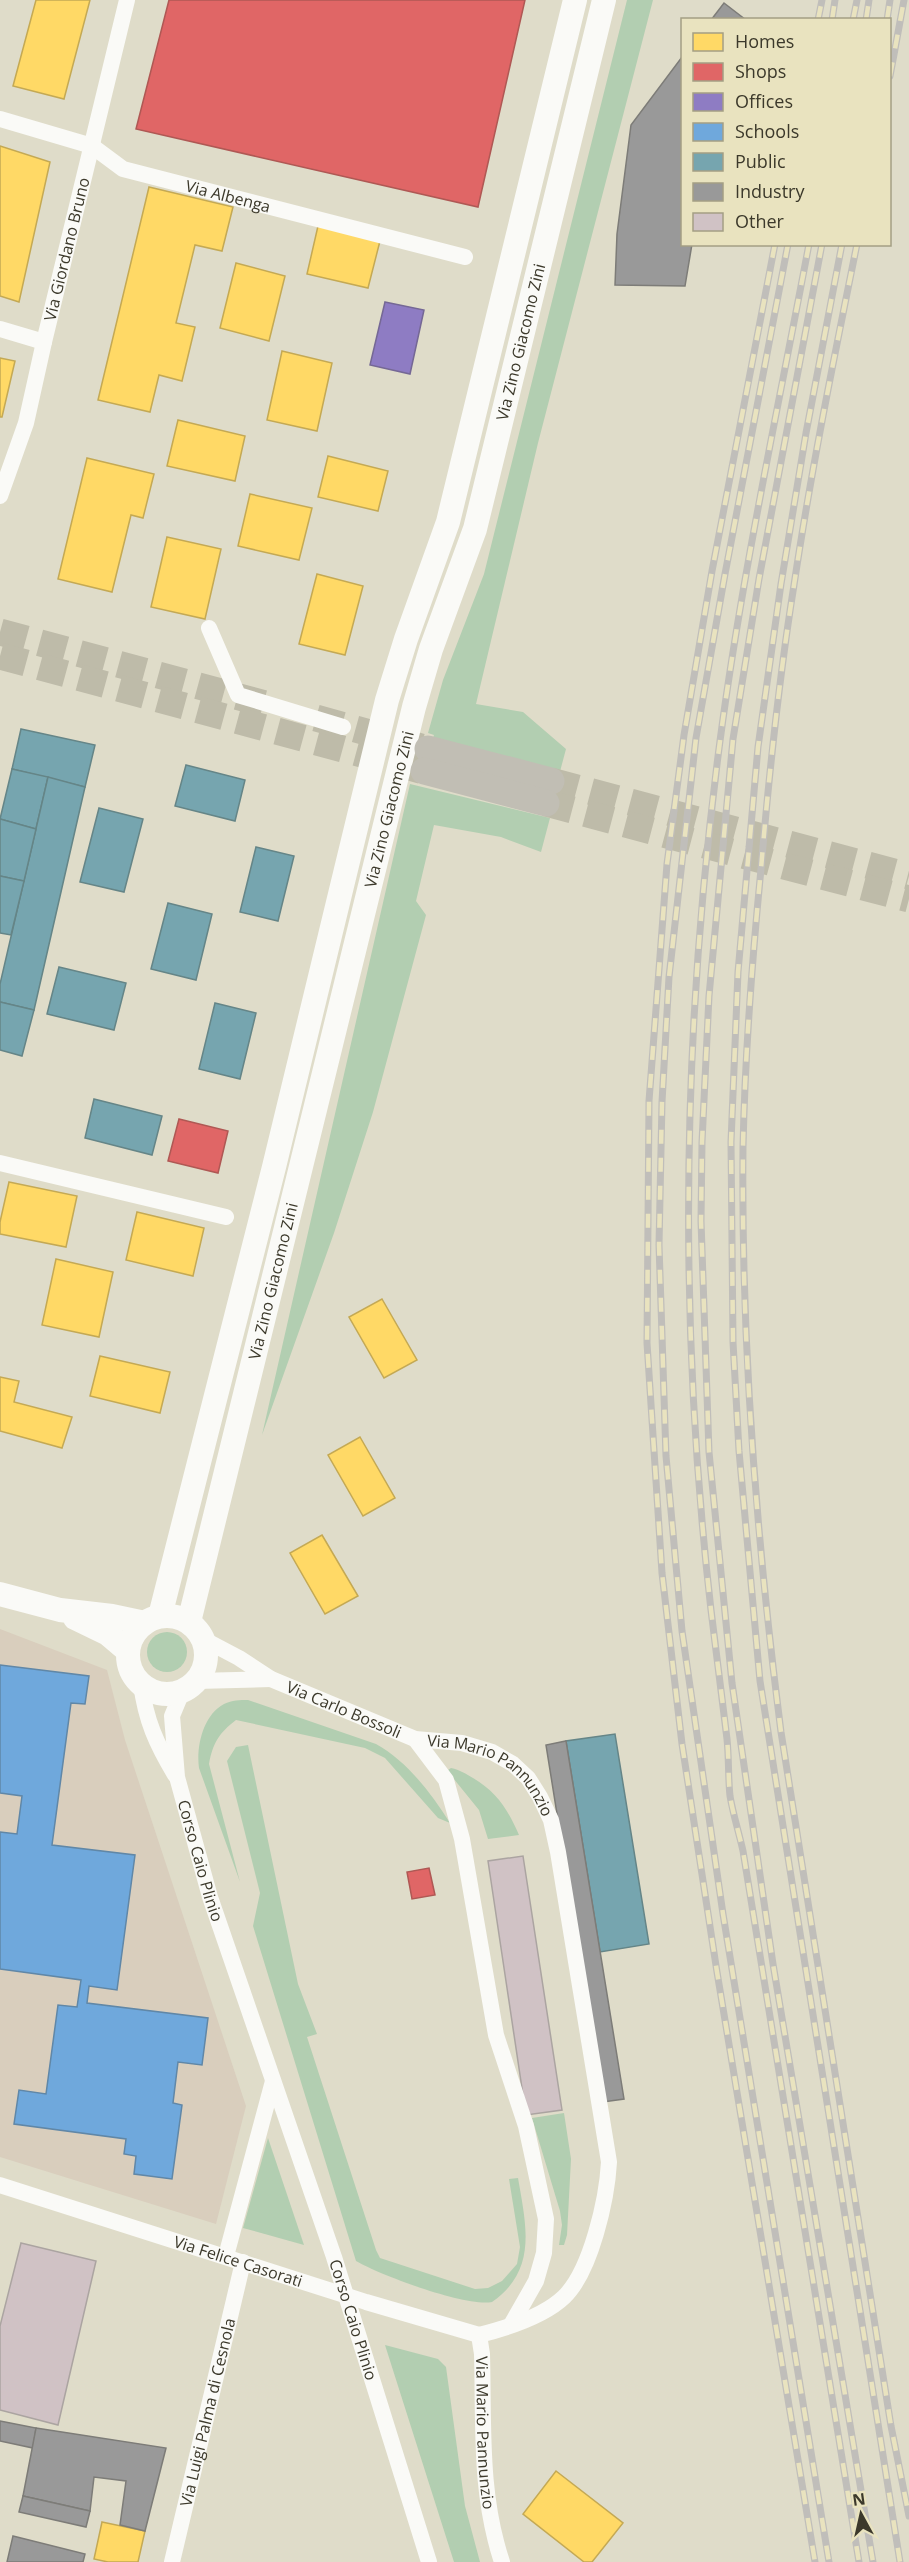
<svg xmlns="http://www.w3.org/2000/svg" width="909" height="2562" viewBox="0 0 909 2562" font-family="'Open Sans',sans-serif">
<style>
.education{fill:#d9cebd}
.green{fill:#b2ceb1}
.homes{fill:#ffd966;stroke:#c4a954;stroke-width:1.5}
.shops{fill:#e06666;stroke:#af5854;stroke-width:1.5}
.offices{fill:#8e7cc3;stroke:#756895;stroke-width:1.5}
.schools{fill:#6fa8dc;stroke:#6087a7;stroke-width:1.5}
.public{fill:#76a5af;stroke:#658587;stroke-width:1.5}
.industry{fill:#999;stroke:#7d7c78;stroke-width:1.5}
.building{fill:#d0c2c5;stroke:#aba4a1;stroke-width:1.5}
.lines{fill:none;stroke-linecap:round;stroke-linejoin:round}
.primary-tunnel{stroke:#bebba9;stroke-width:27;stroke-dasharray:27 14;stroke-linecap:butt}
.street{stroke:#fafaf7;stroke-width:16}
.secondary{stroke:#fafaf7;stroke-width:24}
.primary{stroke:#c1beb4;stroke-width:27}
.rail-casing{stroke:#c0beba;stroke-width:7}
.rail{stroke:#e9e3bf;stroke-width:4.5;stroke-dasharray:14;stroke-linecap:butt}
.labels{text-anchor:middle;stroke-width:6;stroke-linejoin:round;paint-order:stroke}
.street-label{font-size:16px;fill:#3c392b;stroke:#e9e3bf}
</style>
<rect width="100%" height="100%" fill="#dfdcc9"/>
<path class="education" d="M0 1629 107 1670 125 1740 246 2106 216 2224 0 2157Z"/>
<g class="green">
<path d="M627 0H653L538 443 476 704 523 712 566 749 558 779 430 747 434 735 428 733 443 680 484 574Z"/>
<path d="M410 784 550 818 541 852 501 837 434 825 416 901 426 915 373 1112 334 1233 262 1435Z"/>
<circle cx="167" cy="1652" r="20"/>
<path d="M248 1700 376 1744C407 1761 431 1793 450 1823L438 1818 385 1758 365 1748 236 1720C219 1733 213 1743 209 1764L240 1882 199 1768C196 1747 203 1715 224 1704 232 1700 240 1700 248 1700Z"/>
<path d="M248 1745 298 1984 317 2034 307 2037 376 2250 380 2258 475 2289 488 2288 502 2281 517 2264 520 2247 509 2179 518 2178C526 2225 538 2270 492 2302 465 2307 380 2275 356 2261L253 1926 260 1893 227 1761 236 1747Z"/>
<path d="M451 1768C460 1770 466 1774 473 1778 497 1792 508 1810 519 1835L488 1839 479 1810 449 1773 448 1770Z"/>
<path d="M564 2113 571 2159 567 2235 564 2245H559L562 2225 560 2211 532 2118Z"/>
<path d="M268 2138 304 2245 243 2228Z"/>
<path d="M385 2345 438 2359 446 2367 465 2506 480 2562H454Z"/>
</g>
<g class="homes">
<path d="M36 0H90L64 99 13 86Z"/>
<path d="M0 146 50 162 19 302 0 296Z"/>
<path d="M149 187 233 207 222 251 195 245 176 323 195 327 182 381 159 375 150 412 98 400Z"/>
<path d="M318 226 380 241 368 288 307 274Z"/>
<path d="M236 263 285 276 269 341 220 328Z"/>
<path d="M282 351 332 363 317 431 267 420Z"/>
<path d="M0 358 15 361 2 417H0Z"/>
<path d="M178 420 245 436 235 481 167 466Z"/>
<path d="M328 456 388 471 378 511 318 497Z"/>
<path d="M87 458 154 474 143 518 131 515 112 592 58 579Z"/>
<path d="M250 494 312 508 299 560 238 546Z"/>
<path d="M167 537 221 549 205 619 151 607Z"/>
<path d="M317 574 363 586 345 655 299 644Z"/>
<path d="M9 1182 77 1196 66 1247 0 1234V1222Z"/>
<path d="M137 1212 204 1228 193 1276 126 1260Z"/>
<path d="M56 1259 113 1272 99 1337 42 1325Z"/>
<path d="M382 1299 417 1360 384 1378 349 1317Z"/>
<path d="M100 1356 170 1372 160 1413 90 1396Z"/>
<path d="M0 1377 19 1381 14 1402 72 1417 62 1448 0 1431Z"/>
<path d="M360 1437 395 1498 363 1516 328 1455Z"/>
<path d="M322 1535 358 1596 325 1614 290 1553Z"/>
<path d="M556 2471 623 2523 592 2562H584L523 2514Z"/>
<path d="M102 2522 145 2531 138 2562H108L94 2559Z"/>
</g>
<g class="shops">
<path d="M169 0H525L478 207 136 129Z"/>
<path d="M179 1119 228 1131 218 1173 168 1161Z"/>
<path d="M429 1868 435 1895 412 1899 407 1872Z"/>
</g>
<path class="offices" d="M385 302 424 310 410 374 370 365Z"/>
<path class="schools" d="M0 1665 89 1676 85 1704 71 1703 52 1845 135 1855 117 1990 89 1986 87 2003 208 2018 202 2065 178 2062 173 2103 182 2105 172 2179 134 2174 136 2156 124 2154 126 2139 14 2124 19 2090 46 2094 58 2005 77 2007 81 1980 0 1969V1832L17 1834 22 1796 0 1793Z"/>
<g class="public">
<path d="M21 729 95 745 85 787 12 769Z"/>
<path d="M186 765 245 780 235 821 175 806Z"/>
<path d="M12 769 48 777 36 829 0 819Z"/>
<path d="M48 777 85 787 34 1010 0 1002V984Z"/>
<path d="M99 808 143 819 124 892 80 882Z"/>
<path d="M0 819 36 829 24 881 0 876Z"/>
<path d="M256 847 294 856 278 921 240 912Z"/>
<path d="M0 876 24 881 11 935 0 933Z"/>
<path d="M168 903 212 914 196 980 151 969Z"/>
<path d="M59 967 126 983 114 1030 47 1014Z"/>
<path d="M0 1002 34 1010 22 1056 0 1050Z"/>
<path d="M215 1003 256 1013 240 1079 199 1069Z"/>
<path d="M94 1099 162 1116 152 1155 85 1138Z"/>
<path d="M615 1734 649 1944 600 1952 566 1741Z"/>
</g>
<g class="industry">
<path d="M724 3 746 20H711Z"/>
<path d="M682 57V244H692L685 286 615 285 617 234 631 125Z"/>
<path d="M566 1741 624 2099 603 2102 546 1745Z"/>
<path d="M0 2421 36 2428 33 2448 0 2441Z"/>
<path d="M36 2428 166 2448 145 2531 120 2525 126 2481 94 2477 90 2511 23 2496Z"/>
<path d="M23 2496 90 2511 86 2527 19 2512Z"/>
<path d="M13 2536 85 2554 83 2562H7Z"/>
</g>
<g class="building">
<path d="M523 1856 562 2110 526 2115 488 1861Z"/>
<path d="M21 2243 96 2261 58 2425 0 2410V2326Z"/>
</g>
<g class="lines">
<g class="primary-tunnel">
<path d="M0 632 265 704"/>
<path d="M0 656 424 771"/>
<path d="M316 718 428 749"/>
<path d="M551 781 909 876"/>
<path d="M546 803 909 899"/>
</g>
<g class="street">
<path id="s1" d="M0 119 92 146 123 169 465 257"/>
<path d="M0 329 44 342"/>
<path id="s2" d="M0 496 26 423 44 342 127 0"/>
<path d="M209 628 238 695 343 727"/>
<path d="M0 1163 226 1217"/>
<path id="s3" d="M203 1639 239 1658 271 1679 415 1739 462 1743 492 1752 513 1764 528 1778 540 1797 551 1820 558 1852 609 2162C607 2199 591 2271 564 2297 543 2317 507 2328 479 2335"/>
<path d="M196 1681 271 1679"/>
<path d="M141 1684C146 1721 156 1743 175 1775"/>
<path id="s4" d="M182 1692 172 1716 177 1777 210 1897 334 2257 429 2562"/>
<path d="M415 1739 446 1780 462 1839 496 2035 526 2126 546 2219 544 2253 536 2281 511 2325"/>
<path id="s5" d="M0 2185 366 2302 479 2335"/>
<path d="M226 2256 273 2081"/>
<path id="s6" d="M479 2335 482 2354C484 2425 479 2493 502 2562"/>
<path id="s7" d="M172 2562 243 2262"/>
</g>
<g class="secondary">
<path d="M0 1594 60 1610 112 1616 145 1623"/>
<path d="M160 1616 274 1167 387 700 406 639 448 522 575 0"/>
<circle cx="167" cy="1655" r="39"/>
<path d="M75 1618 108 1634 128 1651"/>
<path id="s8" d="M189 1622 414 707 431 649 475 529 604 0"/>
</g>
<g class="primary">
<path d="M428 749 551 781"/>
<path d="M424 771 546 803"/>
</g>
<defs>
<g id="rail">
<path d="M818 20 822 0"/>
<path d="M832 20 835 0"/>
<path d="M853 20 857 0"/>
<path d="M866 20 869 0"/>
<path d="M887 20 890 0"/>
<path d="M890 76 904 0"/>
<path d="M775 244 712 571 684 735 667 864 649 1101 647 1343 662 1573 682 1744 717 1972 815 2562"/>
<path d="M788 244 725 574 696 738 669 977 662 1102 659 1245 666 1456 682 1631 723 1914 829 2562"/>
<path d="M809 244C778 409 742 574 720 741 682 1029 678 1321 711 1610 716 1653 722 1696 727 1739 729 1758 728 1777 730 1796 733 1814 739 1833 743 1851L859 2562"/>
<path d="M822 244 759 579 733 739 709 996 702 1142 701 1221 709 1452 732 1683 773 1964 873 2562"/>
<path d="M842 244 806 433 781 584 758 747 738 972 731 1142 733 1342 739 1451 760 1681 900 2562"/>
<path d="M857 244C834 358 811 471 794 585 779 679 769 774 761 869 752 961 745 1054 743 1147 741 1343 756 1537 781 1732L891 2426 909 2516"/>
</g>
</defs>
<use href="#rail" class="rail-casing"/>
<use href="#rail" class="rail"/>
</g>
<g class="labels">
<g class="street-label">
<text dy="6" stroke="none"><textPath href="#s1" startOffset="243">Via Albenga</textPath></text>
<text dy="6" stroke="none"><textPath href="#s2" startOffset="256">Via Giordano Bruno</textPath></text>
<text dy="6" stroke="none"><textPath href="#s8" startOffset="1323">Via Zino Giacomo Zini</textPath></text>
<text dy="6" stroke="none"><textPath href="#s8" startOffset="837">Via Zino Giacomo Zini</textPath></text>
<text dy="6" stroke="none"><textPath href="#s8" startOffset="351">Via Zino Giacomo Zini</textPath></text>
<text dy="6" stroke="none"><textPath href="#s3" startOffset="158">Via Carlo Bossoli</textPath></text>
<text dy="6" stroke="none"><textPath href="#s3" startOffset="324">Via Mario Pannunzio</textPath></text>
<text dy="6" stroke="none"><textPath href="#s4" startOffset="174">Corso Caio Plinio</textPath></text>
<text dy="6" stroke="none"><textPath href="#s5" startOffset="250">Via Felice Casorati</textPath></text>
<text dy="6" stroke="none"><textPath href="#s4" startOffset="658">Corso Caio Plinio</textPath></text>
<text dy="6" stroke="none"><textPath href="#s7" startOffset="154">Via Luigi Palma di Cesnola</textPath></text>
<text dy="6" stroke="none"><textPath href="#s6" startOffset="98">Via Mario Pannunzio</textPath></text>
</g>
</g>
<rect x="681" y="18" width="210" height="228" fill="#e9e3bf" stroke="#a49f84" stroke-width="1.5"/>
<rect x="693" y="33" width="30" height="18" fill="#ffd966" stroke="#a49f84" stroke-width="1.5"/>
<text x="735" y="48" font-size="18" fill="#3c392b">Homes</text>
<rect x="693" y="63" width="30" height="18" fill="#e06666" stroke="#a49f84" stroke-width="1.5"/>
<text x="735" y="78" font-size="18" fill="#3c392b">Shops</text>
<rect x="693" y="93" width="30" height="18" fill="#8e7cc3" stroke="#a49f84" stroke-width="1.5"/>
<text x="735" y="108" font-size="18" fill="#3c392b">Offices</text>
<rect x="693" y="123" width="30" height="18" fill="#6fa8dc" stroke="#a49f84" stroke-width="1.5"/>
<text x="735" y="138" font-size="18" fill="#3c392b">Schools</text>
<rect x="693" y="153" width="30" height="18" fill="#76a5af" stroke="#a49f84" stroke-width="1.5"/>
<text x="735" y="168" font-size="18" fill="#3c392b">Public</text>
<rect x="693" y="183" width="30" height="18" fill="#999999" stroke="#a49f84" stroke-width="1.5"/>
<text x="735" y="198" font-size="18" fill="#3c392b">Industry</text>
<rect x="693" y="213" width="30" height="18" fill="#d0c2c5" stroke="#a49f84" stroke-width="1.5"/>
<text x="735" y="228" font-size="18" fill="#3c392b">Other</text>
<g transform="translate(861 2514) rotate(352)" stroke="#e9e3bf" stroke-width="4.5" paint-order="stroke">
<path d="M0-4.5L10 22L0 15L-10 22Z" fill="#3c392b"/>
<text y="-9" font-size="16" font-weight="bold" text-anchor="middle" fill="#3c392b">N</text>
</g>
</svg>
